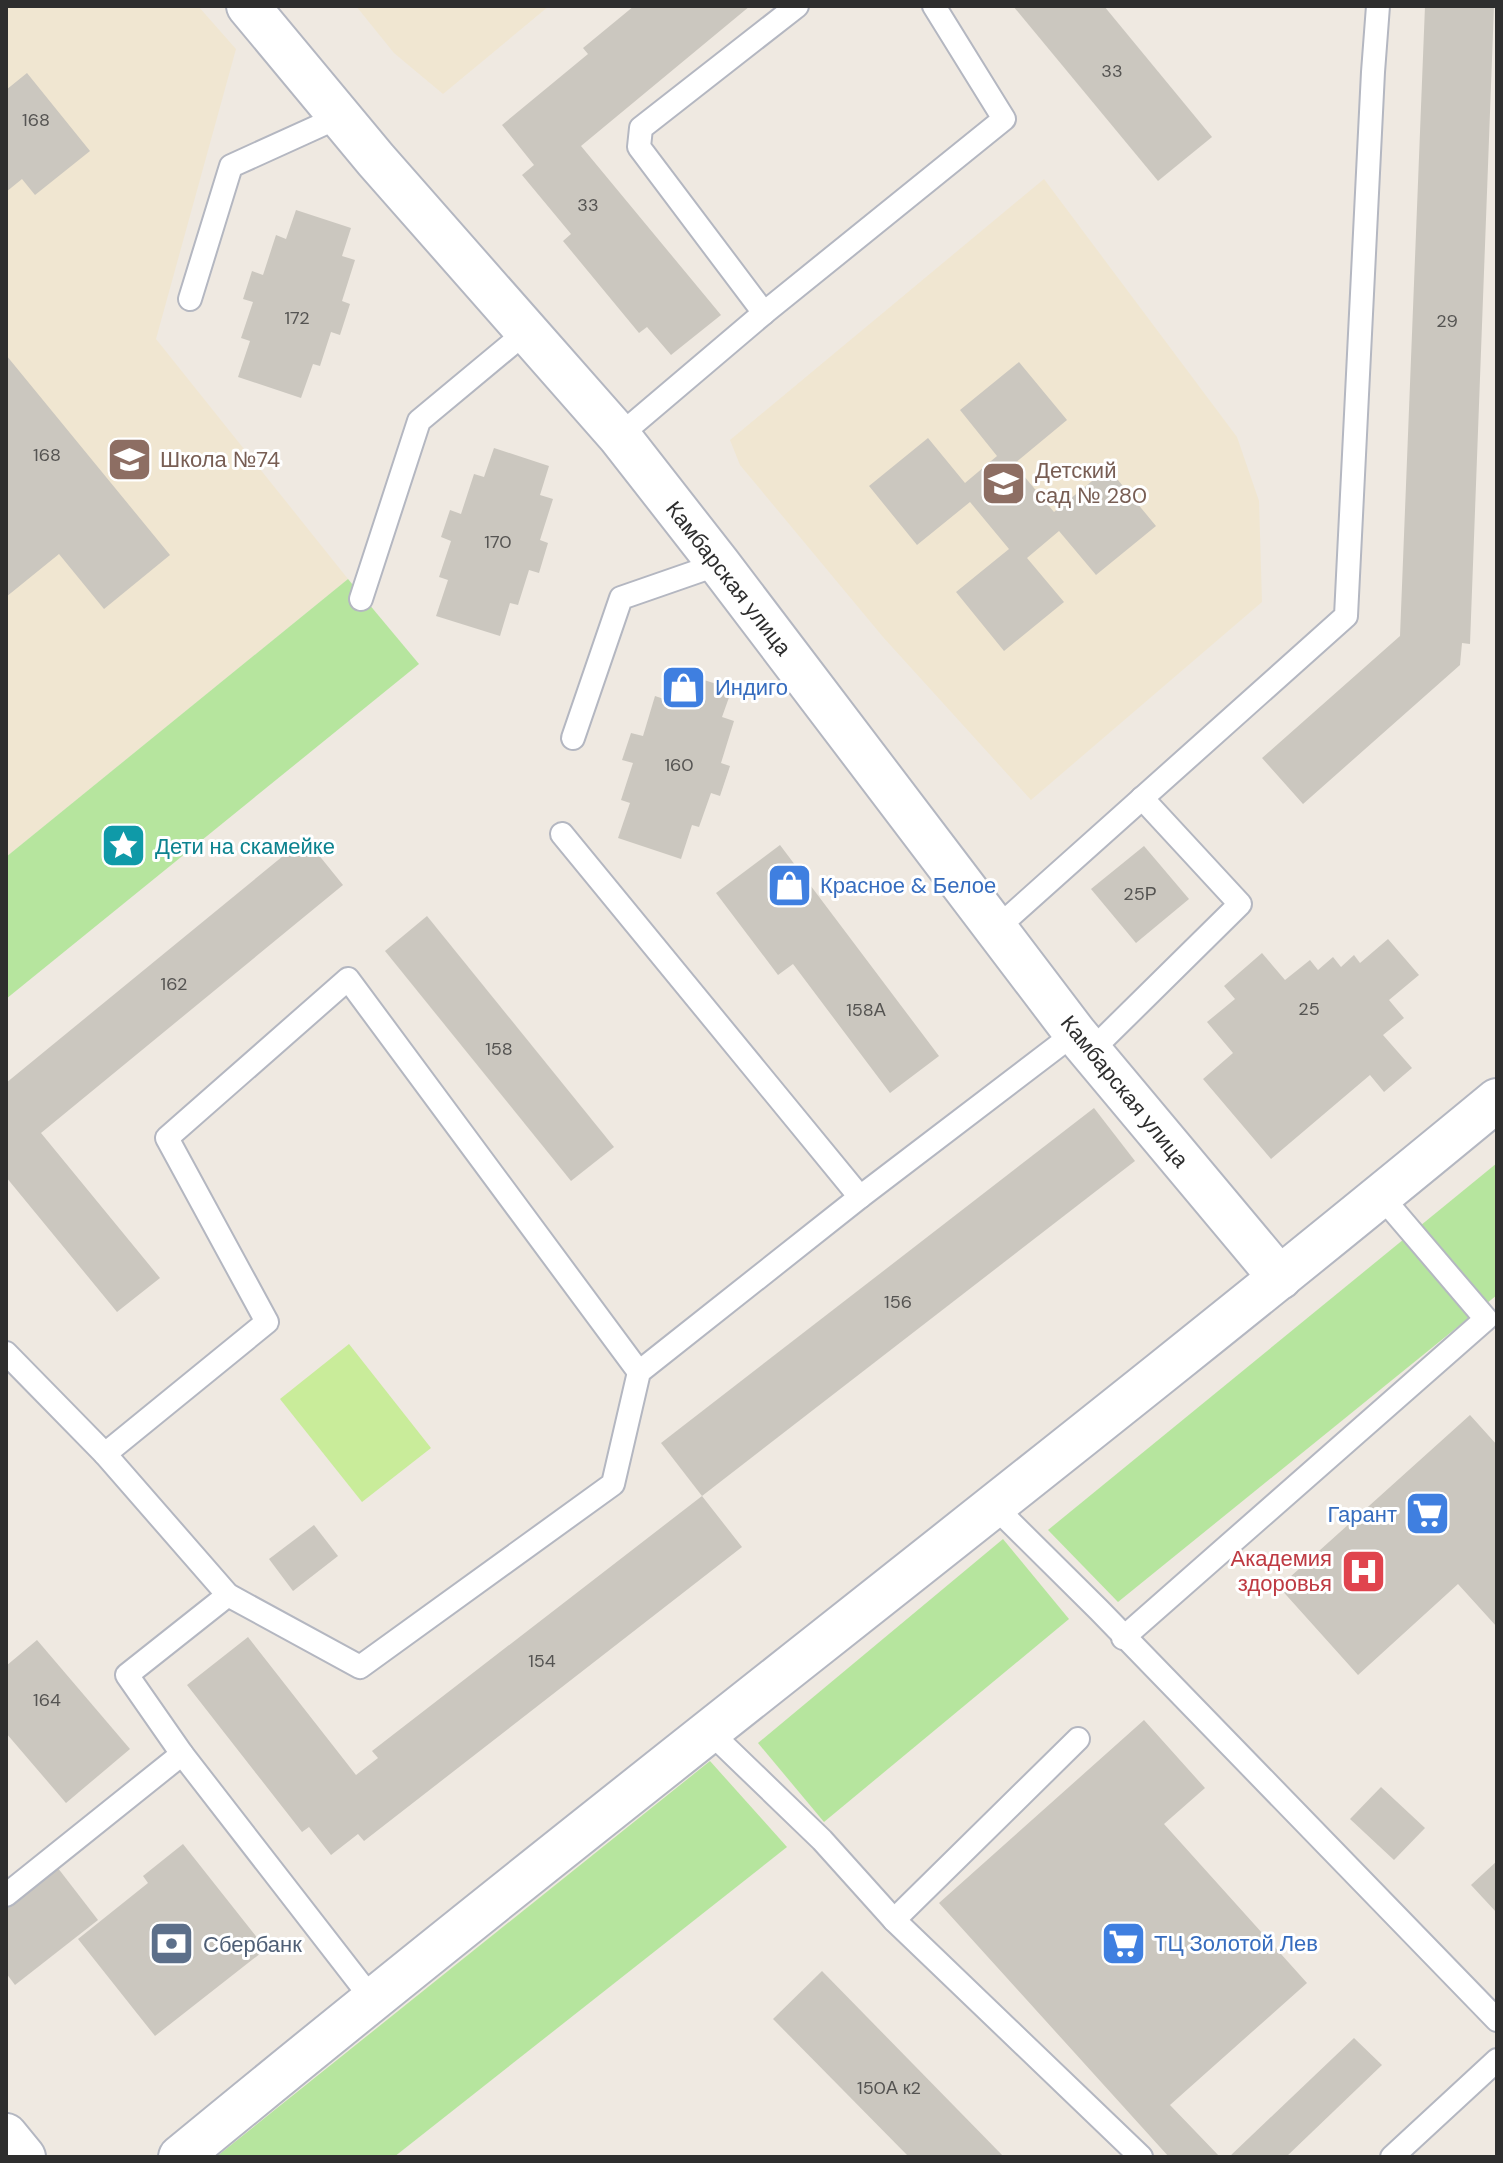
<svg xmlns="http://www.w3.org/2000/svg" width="1503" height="2163" viewBox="0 0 1503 2163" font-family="'DM Sans',sans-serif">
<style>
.education{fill:#f0e6d1}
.green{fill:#b6e59e}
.pitch{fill:#c9ec9a}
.building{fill:#cbc7bf}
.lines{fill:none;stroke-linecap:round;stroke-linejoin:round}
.lane-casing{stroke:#b4b7c1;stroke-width:26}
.street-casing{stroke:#b4b7c1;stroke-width:46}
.lane{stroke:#fff;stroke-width:22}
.street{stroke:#fff;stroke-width:42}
.labels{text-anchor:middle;stroke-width:6;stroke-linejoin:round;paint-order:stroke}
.number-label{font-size:18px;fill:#555452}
.education-label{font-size:22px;fill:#785e54;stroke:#fff;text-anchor:start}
.street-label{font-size:22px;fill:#2e2e2e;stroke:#fff}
.shop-label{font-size:22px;fill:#366cbe;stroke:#fff;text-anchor:start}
.culture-label{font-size:22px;fill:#0d838f;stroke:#fff;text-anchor:start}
.health-label{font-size:22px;fill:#be3a42;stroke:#fff;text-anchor:end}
.service-label{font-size:22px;fill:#4e5e75;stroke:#fff;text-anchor:start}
</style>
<rect width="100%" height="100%" fill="#efe9e1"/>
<g class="education">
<path d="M6 6H198L236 49 156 339 348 579 6 857Z"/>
<path d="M356 6H549L443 94 394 53Z"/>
<path d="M1044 179 1237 437 1259 501 1262 602 1031 800 883 637 740 465 730 440Z"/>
</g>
<g class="green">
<path d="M348 579 419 664 6 999V857Z"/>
<path d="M1497 1163V1295L1118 1602 1048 1530Z"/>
<path d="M1003 1539 1069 1619 824 1822 758 1743Z"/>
<path d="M710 1761 787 1847 394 2157H216Z"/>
</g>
<path class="pitch" d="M349 1344 431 1448 362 1502 280 1399Z"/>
<g class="building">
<path d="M634 6H750L581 146 721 315 671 355 647 327 639 333 563 241 571 234 522 175 534 165 502 125 588 54 583 48Z"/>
<path d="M1013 6H1104L1212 137 1158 181Z"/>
<path d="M1425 6H1494L1470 644 1462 643 1460 665 1303 804 1262 758 1400 636Z"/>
<path d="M27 73 90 151 35 195 22 179 6 192V90Z"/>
<path d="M296 210 351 228 342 256 355 260 342 301 350 304 340 335 331 332 320 366 313 364 301 398 238 377 250 341 241 338 253 302 243 299 252 271 263 275 276 235 286 239Z"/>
<path d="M6 355 170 555 104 609 59 554 6 597Z"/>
<path d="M1019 362 1067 420 1014 464 1054 512 1108 468 1156 526 1096 575 1059 531 1027 558 1064 602 1004 651 956 592 1009 549 970 502 917 545 869 486 928 438 965 483 997 456 960 410Z"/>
<path d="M494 448 549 466 540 495 553 499 540 540 548 543 539 573 529 570 518 605 510 603 500 636 436 616 448 580 439 577 451 541 441 537 450 510 461 514 474 474 484 477Z"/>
<path d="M673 670 732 689 722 717 734 721 721 763 730 766 720 796 711 793 699 827 692 825 681 859 618 838 630 803 621 800 633 763 622 760 631 733 643 736 655 696 664 699Z"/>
<path d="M305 838 343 885 41 1133 160 1278 117 1312 6 1177V1083Z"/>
<path d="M780 845 939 1056 890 1093 793 964 778 975 716 893Z"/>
<path d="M1144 846 1189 899 1136 943 1091 889Z"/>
<path d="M427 916 614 1147 571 1181 385 951Z"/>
<path d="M1388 939 1419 975 1389 1000 1404 1018 1383 1035 1412 1068 1384 1092 1370 1075 1271 1159 1203 1079 1233 1053 1207 1022 1235 999 1224 986 1262 953 1285 980 1310 960 1318 970 1333 957 1341 967 1354 955 1360 963Z"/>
<path d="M1094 1108 1135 1161 702 1496 661 1443Z"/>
<path d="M1470 1415 1497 1445V1627L1458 1584 1358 1675 1279 1587Z"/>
<path d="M702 1496 742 1547 364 1841 358 1834 331 1855 309 1827 302 1832 187 1685 248 1637 356 1775 378 1758 372 1751Z"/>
<path d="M314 1525 338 1556 293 1591 269 1559Z"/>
<path d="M37 1640 130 1749 66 1803 6 1733V1666Z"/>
<path d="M1144 1720 1205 1788 1164 1824 1307 1983 1170 2105 1220 2157H1169L939 1903Z"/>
<path d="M1381 1787 1425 1828 1394 1860 1350 1819Z"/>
<path d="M183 1844 266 1949 155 2036 78 1939 148 1883 143 1876Z"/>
<path d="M1497 1861V1913L1471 1885Z"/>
<path d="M54 1863 98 1920 15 1985 6 1973V1901Z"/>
<path d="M822 1971 1004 2157H909L773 2019Z"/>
<path d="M1354 2038 1382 2065 1286 2157H1229Z"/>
</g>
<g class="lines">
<defs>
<g id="lane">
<path d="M190 299 231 166 339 117"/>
<path d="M764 313 639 147 641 128 797 6"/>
<path d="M619 436 764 313 1004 119 934 6"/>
<path d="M361 599 419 421 526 332"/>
<path d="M573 738 621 598 719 564"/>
<path d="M562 834 860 1197"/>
<path d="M996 929 1346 616 1373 72 1378 6"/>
<path d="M1091 1051 1240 904 1142 798"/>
<path d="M6 1353 105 1454 228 1595 360 1667 613 1484 639 1372 860 1197 1075 1033"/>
<path d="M105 1454 267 1322 167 1138 348 979 639 1372"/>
<path d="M994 1506 1099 1610 1497 2020"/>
<path d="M228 1595 127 1675 182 1754 372 1999"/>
<path d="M1123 1638 1486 1319 1381 1196"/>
<path d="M709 1731 822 1840 894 1920 1141 2157"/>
<path d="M6 1895 182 1754"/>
<path d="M894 1920 1078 1739"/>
<path d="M1392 2157 1497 2060"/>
</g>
<g id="street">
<path d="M248 6 376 160 619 436 719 564 1075 1033 1280 1278"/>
<path d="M6 2135 24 2157"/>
<path d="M180 2157C614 1799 1063 1459 1497 1100"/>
</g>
</defs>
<use href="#lane" class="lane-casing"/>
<use href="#street" class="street-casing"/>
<use href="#lane" class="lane"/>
<use href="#street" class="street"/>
</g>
<defs>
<symbol id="school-square" viewBox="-11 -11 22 22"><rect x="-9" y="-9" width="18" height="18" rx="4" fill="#8d6e63" stroke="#fff"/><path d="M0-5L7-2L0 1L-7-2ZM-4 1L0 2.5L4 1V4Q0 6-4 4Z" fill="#fff"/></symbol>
<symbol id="shop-square" viewBox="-11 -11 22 22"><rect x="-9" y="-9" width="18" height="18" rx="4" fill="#3f7fe0" stroke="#fff"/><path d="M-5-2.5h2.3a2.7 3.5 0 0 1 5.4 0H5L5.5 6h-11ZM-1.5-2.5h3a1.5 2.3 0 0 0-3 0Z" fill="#fff"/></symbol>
<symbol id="sight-square" viewBox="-11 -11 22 22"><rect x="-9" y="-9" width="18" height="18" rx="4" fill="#0f9aa8" stroke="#fff"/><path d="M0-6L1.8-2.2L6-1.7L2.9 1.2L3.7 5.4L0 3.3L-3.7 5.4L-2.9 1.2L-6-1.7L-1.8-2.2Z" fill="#fff"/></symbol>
<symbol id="supermarket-square" viewBox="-11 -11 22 22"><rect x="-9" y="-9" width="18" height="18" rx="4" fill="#3f7fe0" stroke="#fff"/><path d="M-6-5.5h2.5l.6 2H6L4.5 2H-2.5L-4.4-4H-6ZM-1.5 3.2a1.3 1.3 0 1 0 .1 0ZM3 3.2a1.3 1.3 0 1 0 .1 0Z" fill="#fff"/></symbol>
<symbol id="hospital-square" viewBox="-11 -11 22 22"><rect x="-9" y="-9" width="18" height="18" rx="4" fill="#e0444e" stroke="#fff"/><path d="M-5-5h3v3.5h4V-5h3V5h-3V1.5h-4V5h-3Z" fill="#fff"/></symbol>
<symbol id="bank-square" viewBox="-11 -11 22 22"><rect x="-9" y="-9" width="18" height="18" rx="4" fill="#5c6f8a" stroke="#fff"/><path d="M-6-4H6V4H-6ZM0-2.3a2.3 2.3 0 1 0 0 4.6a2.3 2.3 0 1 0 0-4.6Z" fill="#fff"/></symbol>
</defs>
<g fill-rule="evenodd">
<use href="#school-square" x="104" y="434" width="51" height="51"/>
<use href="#school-square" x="978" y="458" width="51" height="51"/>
<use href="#shop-square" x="658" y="662" width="51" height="51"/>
<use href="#sight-square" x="98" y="820" width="51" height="51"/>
<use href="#shop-square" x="764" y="860" width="51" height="51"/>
<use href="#supermarket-square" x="1402" y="1488" width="51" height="51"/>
<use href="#hospital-square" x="1338" y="1546" width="51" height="51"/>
<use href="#supermarket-square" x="1098" y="1918" width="51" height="51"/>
<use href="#bank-square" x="146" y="1918" width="51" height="51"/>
</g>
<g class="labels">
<g class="number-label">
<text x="1112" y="77">33</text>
<text x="36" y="126">168</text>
<text x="588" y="211">33</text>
<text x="297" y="324">172</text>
<text x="1447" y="327">29</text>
<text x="47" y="461">168</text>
<text x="498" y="548">170</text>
<text x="679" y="771">160</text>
<text x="1140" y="900">25Р</text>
<text x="174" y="990">162</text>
<text x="1309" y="1015">25</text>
<text x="866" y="1016">158А</text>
<text x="499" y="1055">158</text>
<text x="898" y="1308">156</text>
<text x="542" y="1667">154</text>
<text x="47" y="1706">164</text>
<text x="889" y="2094">150А к2</text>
</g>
<g class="education-label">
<text x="160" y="467">Школа №74</text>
<text x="1035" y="478">Детский<tspan x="1035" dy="25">сад № 280</tspan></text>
</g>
<g class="street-label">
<text transform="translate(729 578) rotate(52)" y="8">Камбарская улица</text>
<text transform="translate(1125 1091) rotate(51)" y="8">Камбарская улица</text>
</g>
<g class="shop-label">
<text x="715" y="695">Индиго</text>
<text x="820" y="893">Красное &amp; Белое</text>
<text x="1397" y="1522" text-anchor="end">Гарант</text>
<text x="1154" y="1951">ТЦ Золотой Лев</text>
</g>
<g class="culture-label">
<text x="155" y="854">Дети на скамейке</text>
</g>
<g class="health-label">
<text x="1332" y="1566">Академия<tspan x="1332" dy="25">здоровья</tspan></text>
</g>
<g class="service-label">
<text x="203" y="1952">Сбербанк</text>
</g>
</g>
<rect width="1503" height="2163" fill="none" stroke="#2e2e2e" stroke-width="16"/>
</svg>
